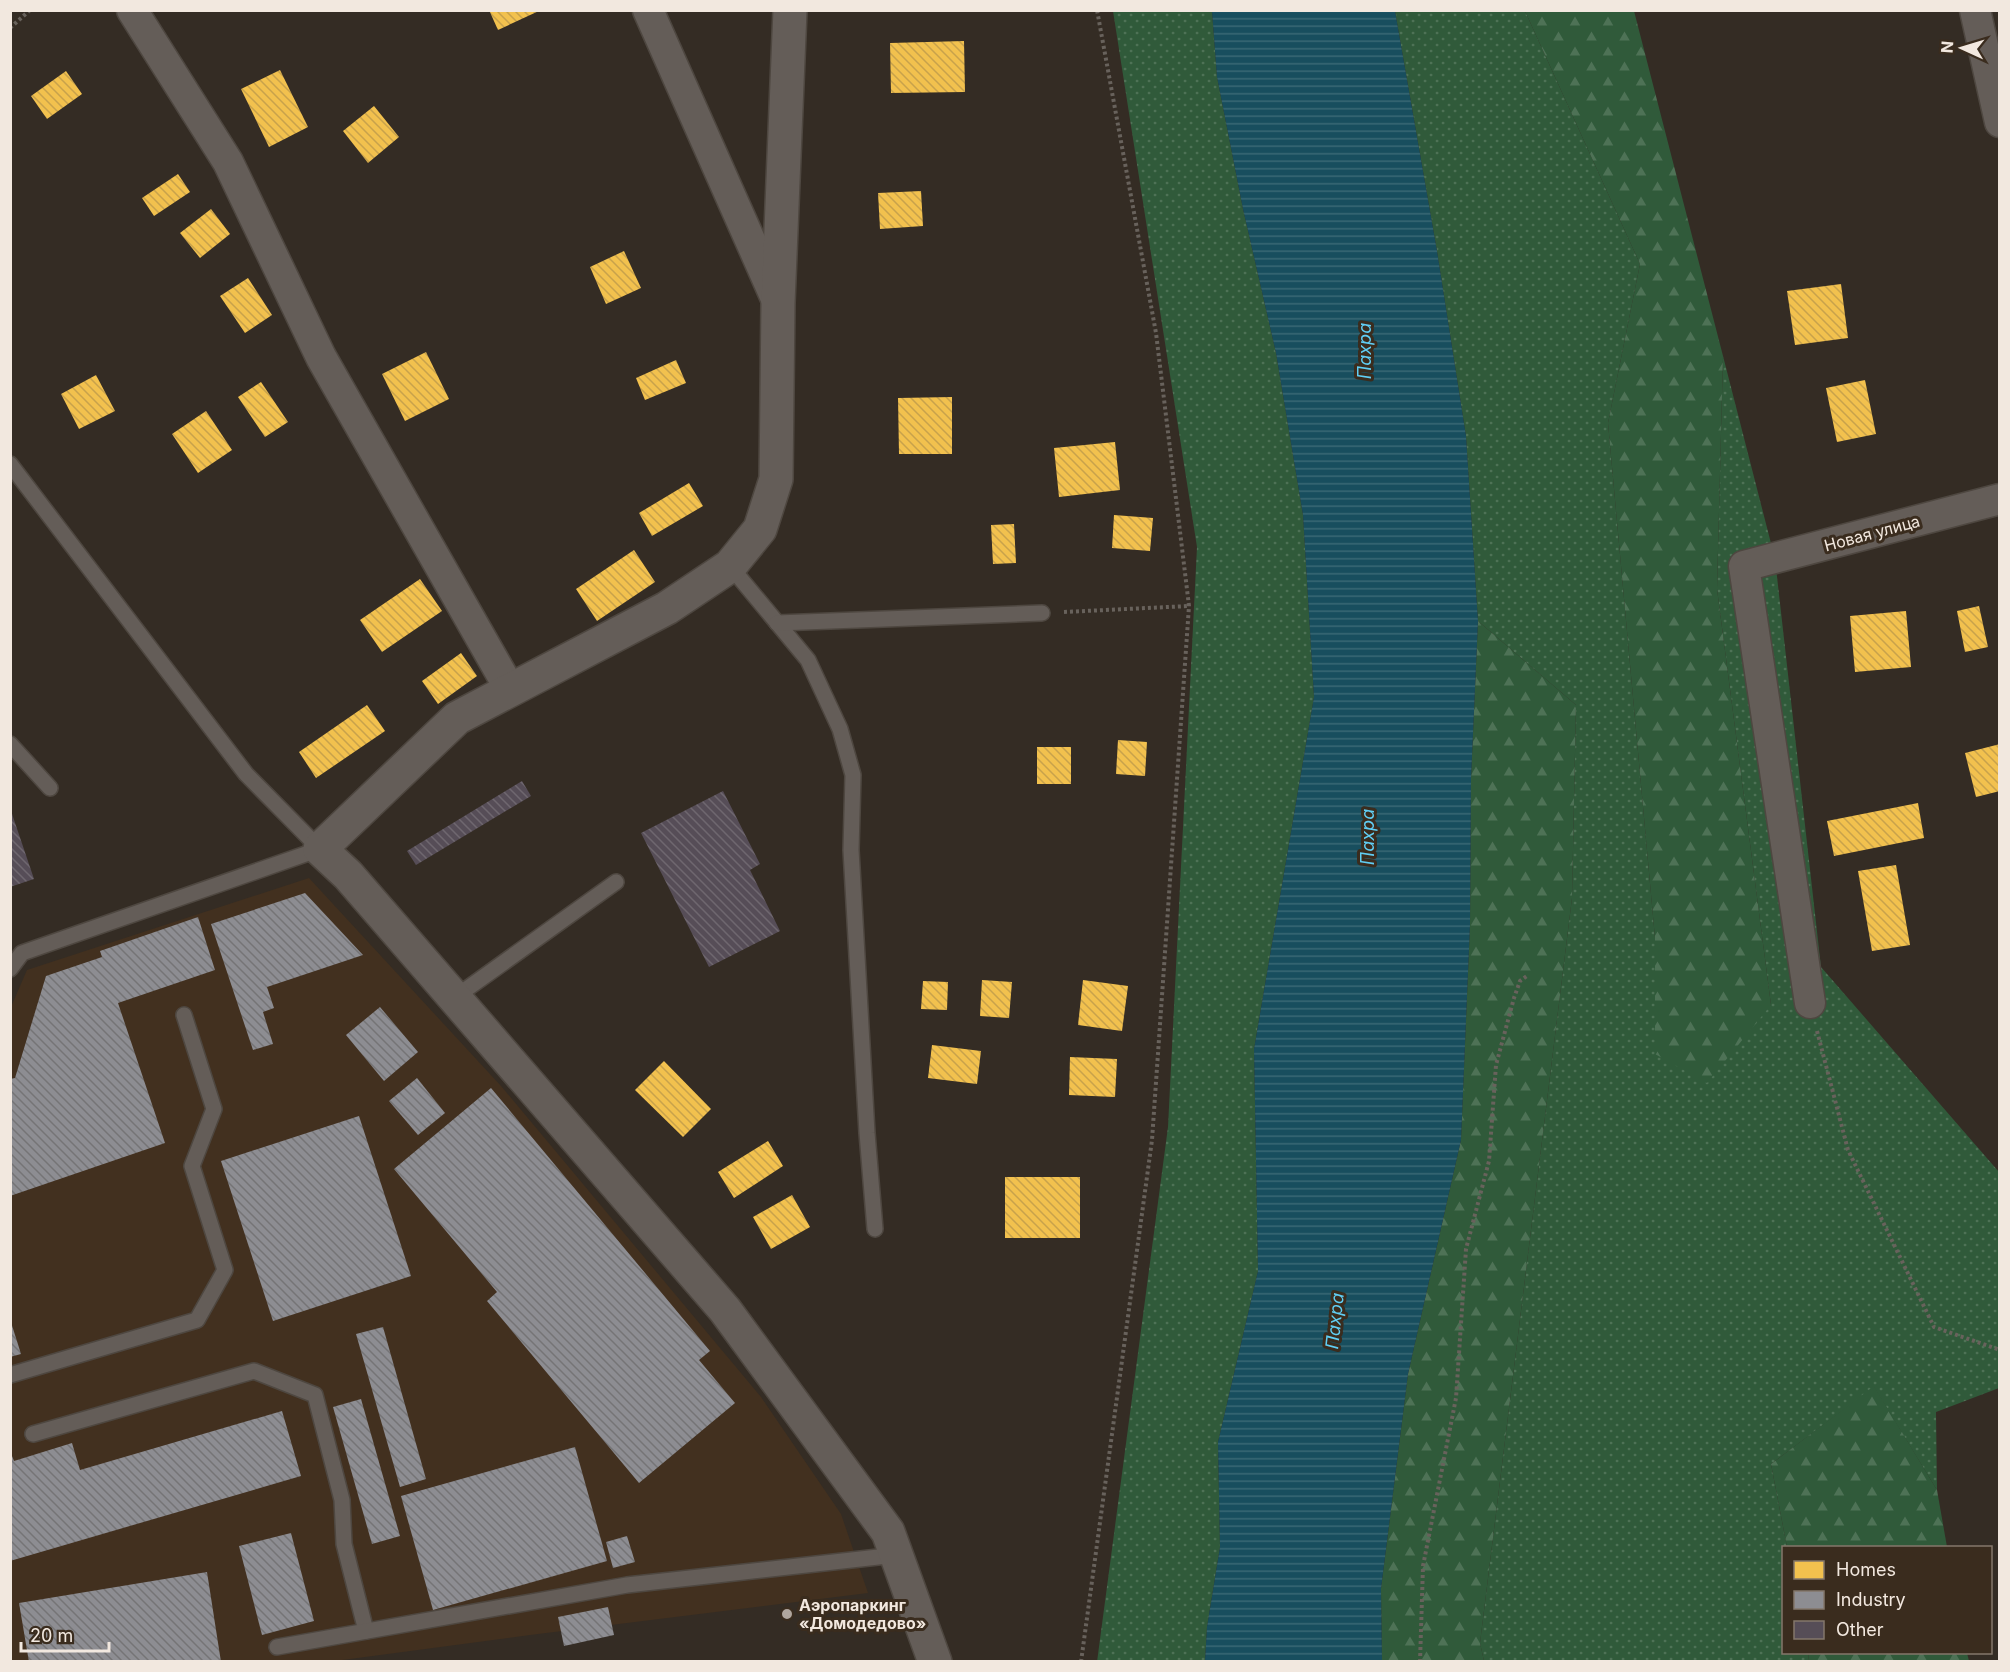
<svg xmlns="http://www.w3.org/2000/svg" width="2010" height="1672" viewBox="0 0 2010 1672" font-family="Inter,sans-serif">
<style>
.built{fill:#42301f}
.grass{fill:url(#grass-dots)}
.forest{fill:url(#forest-firs)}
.water{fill:url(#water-rules)}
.homes{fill:url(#homes-back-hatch)}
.industry{fill:url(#industry-back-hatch)}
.building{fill:url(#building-back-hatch)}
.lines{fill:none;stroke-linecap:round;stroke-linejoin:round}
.lane-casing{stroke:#4e4740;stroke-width:18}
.street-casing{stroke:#4e4740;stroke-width:33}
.secondary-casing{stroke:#4e4740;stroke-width:36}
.path{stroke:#68625c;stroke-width:4;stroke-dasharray:3 3;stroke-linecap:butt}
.lane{stroke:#645d58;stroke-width:15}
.street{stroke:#645d58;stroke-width:30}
.secondary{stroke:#645d58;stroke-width:33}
.poi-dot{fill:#b0a69e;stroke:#3a2c1e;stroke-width:2}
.labels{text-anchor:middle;stroke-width:6;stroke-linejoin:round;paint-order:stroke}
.street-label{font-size:16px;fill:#f2e8df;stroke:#3a2c1e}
.poi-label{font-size:16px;font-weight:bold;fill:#f2e8df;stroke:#3a2c1e;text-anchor:start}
.water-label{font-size:18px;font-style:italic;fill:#60cef4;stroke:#3a2c1e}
</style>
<defs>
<pattern id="grass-dots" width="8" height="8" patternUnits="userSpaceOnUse" patternTransform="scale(1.5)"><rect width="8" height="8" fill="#305a3a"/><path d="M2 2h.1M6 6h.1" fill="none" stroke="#4e7256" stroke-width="1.8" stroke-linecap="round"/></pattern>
<pattern id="forest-firs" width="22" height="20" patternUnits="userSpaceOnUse" patternTransform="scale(1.5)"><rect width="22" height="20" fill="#305a3a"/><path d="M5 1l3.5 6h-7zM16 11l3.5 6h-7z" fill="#4e7256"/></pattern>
<pattern id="water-rules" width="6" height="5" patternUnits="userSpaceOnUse" patternTransform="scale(1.5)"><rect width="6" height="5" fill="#184e5e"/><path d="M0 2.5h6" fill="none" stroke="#3a6875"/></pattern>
<pattern id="homes-back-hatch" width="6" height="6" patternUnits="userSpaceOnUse" patternTransform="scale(1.5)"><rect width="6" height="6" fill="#f2c14e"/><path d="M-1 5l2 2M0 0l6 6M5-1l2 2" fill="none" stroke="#c8a24b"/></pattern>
<pattern id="industry-back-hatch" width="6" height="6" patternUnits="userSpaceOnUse" patternTransform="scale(1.5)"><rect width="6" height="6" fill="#8d8d92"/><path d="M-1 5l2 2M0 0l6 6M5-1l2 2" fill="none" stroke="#757476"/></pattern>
<pattern id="building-back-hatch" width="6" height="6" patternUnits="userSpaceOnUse" patternTransform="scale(1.5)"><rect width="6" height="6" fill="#564d57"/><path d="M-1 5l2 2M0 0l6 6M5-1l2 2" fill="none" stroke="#6f676f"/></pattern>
</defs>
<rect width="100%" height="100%" fill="#342c24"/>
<path class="built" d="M309 878 501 1086 761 1397 841 1514 868 1593 530 1635 335 1661 11 1662V1007L27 970Z"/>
<g class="grass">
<path d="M1113 11H1212L1217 77 1243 209 1276 353 1303 515 1314 697 1254 1049 1258 1271 1218 1442 1220 1547 1207 1627 1205 1661 1097 1662 1168 1127 1197 547Z"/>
<path d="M1395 11H1525L1640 264 1608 423 1655 938V1053L1771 1005 1717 589 1723 356 1775 559 1821 967 1999 1172V1388L1936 1412 1937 1490 1874 1387 1771 1464 1787 1547 1784 1548V1652L1808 1653 1809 1661H1484L1480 1643 1572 898 1576 705 1478 621 1466 436 1437 251Z"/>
</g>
<g class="forest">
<path d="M1525 11H1634L1723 356 1717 589 1771 1005 1707 1083 1655 1054V938L1608 423 1640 264Z"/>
<path d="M1478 621 1576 705 1572 898 1480 1643 1484 1661 1382 1662 1381 1589 1408 1374 1461 1140 1470 925 1471 779Z"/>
<path d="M1874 1386 1937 1490 1947 1547H1787L1771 1464Z"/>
<path d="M1808 1653H1967L1969 1661H1809Z"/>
</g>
<path class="water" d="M1212 11H1395L1437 251 1466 436 1478 621 1471 779 1470 925 1461 1140 1408 1374 1381 1589 1382 1661H1205L1207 1627 1220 1547 1218 1442 1258 1271 1254 1049 1314 697 1303 515 1276 353 1243 209 1217 77Z"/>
<g class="homes">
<path d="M489 10H541L498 30Z"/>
<path d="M964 41 965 92 891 93 890 43Z"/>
<path d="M280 70 308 127 269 147 241 89Z"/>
<path d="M66 71 82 94 47 119 31 96Z"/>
<path d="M374 106 399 137 368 163 343 131Z"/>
<path d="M178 174 190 192 154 216 142 198Z"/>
<path d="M921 191 923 226 880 229 878 193Z"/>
<path d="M211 209 230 234 200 258 180 233Z"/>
<path d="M624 251 641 288 606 304 590 267Z"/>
<path d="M248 278 272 315 245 333 220 296Z"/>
<path d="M1841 284 1848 338 1795 345 1787 291Z"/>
<path d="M426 352 449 399 405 421 382 374Z"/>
<path d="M676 360 686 383 645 400 636 378Z"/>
<path d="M96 375 115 411 79 429 61 394Z"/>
<path d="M1865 380 1876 434 1837 442 1826 388Z"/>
<path d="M261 382 288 422 265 437 238 397Z"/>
<path d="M952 397V454H899L898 398Z"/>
<path d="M206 411 232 450 198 473 172 434Z"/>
<path d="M1115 442 1120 490 1059 497 1054 448Z"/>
<path d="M689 483 703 506 652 536 639 513Z"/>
<path d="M1114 515 1153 518 1150 551 1112 548Z"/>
<path d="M1014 524 1016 563 993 564 991 525Z"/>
<path d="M634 550 655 582 597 621 576 589Z"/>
<path d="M420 579 442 611 382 652 360 620Z"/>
<path d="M1979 606 1988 647 1965 652 1957 611Z"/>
<path d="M1906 611 1911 667 1855 672 1850 616Z"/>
<path d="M461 653 477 676 438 704 422 681Z"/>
<path d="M367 705 385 731 316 778 299 752Z"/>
<path d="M1118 740 1147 742 1145 776 1116 774Z"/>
<path d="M2000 744V791L1976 797 1965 753Z"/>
<rect x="1037" y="747" width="34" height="37"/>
<path d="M1918 803 1924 838 1834 856 1827 821Z"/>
<path d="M1896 865 1910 945 1872 951 1858 871Z"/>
<path d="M982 980 1012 982 1009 1018 980 1016Z"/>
<path d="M1083 980 1128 986 1122 1031 1078 1025Z"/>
<path d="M923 981 948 982 947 1010 921 1009Z"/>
<path d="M932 1045 981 1051 977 1084 928 1078Z"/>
<path d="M1070 1057 1117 1059 1115 1097 1069 1095Z"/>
<path d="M664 1061 711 1109 683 1137 635 1090Z"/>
<path d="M768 1141 783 1166 734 1198 718 1172Z"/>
<rect x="1005" y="1177" width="75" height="61"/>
<path d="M792 1195 810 1227 771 1249 753 1217Z"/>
</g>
<g class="industry">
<path d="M305 893 363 955 267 987 274 1008 263 1012 273 1044 253 1050 211 924Z"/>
<path d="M198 917 215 970 118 1003 165 1143 10 1196V1079L15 1078 46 976 102 957 100 951Z"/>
<path d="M380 1007 418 1052 384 1081 346 1035Z"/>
<path d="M417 1078 445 1113 418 1135 389 1101Z"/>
<path d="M491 1088 710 1351 699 1360 735 1403 639 1483 487 1301 497 1292 394 1169Z"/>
<path d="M359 1116 411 1276 273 1321 221 1161Z"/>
<path d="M10 1319 21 1354 10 1357Z"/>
<path d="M383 1327 426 1479 400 1487 356 1334Z"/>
<path d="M361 1399 400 1536 372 1544 333 1407Z"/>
<path d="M282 1411 301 1476 10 1561V1451L14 1461 72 1443 80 1470Z"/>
<path d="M575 1447 607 1561 433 1610 401 1496Z"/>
<path d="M291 1533 314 1621 262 1635 239 1546Z"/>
<path d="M627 1536 635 1562 613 1568 606 1542Z"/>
<path d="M207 1572 221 1662H29L19 1603Z"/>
<path d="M608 1607 614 1635 564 1646 558 1617Z"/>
</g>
<g class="building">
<path d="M522 781 531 796 416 865 407 851Z"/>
<path d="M723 791 760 864 750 870 780 931 709 967 641 833Z"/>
<path d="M10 808 34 879 10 887Z"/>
</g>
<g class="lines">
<defs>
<g id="lane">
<path d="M10 464 246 774 320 849 22 953 10 969"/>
<path d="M730 566 808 660 840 729 853 775 851 850 867 1133 875 1229"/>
<path d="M777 623 1042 613"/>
<path d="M10 744 50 788"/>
<path d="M454 998 616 882"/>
<path d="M10 1375 197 1320 225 1270 192 1166 214 1109 184 1015"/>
<path d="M33 1434 254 1371 315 1395 342 1500 344 1544 366 1631"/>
<path d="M277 1647 627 1585 896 1555"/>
</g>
<g id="street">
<path d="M132 10 228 162 321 357 511 691"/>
<path d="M648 10 778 303"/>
<path d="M1975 10 2000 122"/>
<path d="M1810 1003 1744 566 2000 499"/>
</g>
<path id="secondary" d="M790 10 778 303 776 479 760 529 730 566 667 608 457 718 320 849 348 875 725 1310 888 1532 935 1662"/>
</defs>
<use href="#lane" class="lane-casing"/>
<use href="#street" class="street-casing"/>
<use href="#secondary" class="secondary-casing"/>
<g class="path">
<path d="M10 28 30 10"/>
<path d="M1064 612 1189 606"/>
<path d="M1817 1031 1848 1150 1934 1327 2000 1350"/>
<path d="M1081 1662 1152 1140 1189 606 1156 333 1097 10"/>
<path d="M1420 1662 1423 1566 1456 1398 1466 1249 1489 1161 1496 1065 1514 998 1520 981 1527 976"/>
</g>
<use href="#lane" class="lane"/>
<use href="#street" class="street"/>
<use href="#secondary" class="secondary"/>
</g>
<circle class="poi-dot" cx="787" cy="1614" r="6"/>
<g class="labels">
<g class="street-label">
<text transform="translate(1872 533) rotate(-15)" y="6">Новая улица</text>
</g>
<g class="poi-label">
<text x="799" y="1611">Аэропаркинг<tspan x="799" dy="18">«Домодедово»</tspan></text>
</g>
<g class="water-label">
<text transform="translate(1365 351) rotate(-90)" y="6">Пахра</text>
<text transform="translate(1368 837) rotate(-90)" y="6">Пахра</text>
<text transform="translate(1335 1321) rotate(-84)" y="6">Пахра</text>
</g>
</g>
<rect width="2010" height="1672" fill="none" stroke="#f2e8df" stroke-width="24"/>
<rect x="1782" y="1546" width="210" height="108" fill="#3a2c1e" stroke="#84776b" stroke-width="1.5"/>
<rect x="1794" y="1561" width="30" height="18" fill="#f2c14e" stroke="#84776b" stroke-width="1.5"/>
<text x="1836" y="1576" font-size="18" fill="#f2e8df">Homes</text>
<rect x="1794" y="1591" width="30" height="18" fill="#8d8d92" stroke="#84776b" stroke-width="1.5"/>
<text x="1836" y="1606" font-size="18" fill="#f2e8df">Industry</text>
<rect x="1794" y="1621" width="30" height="18" fill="#564d57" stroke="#84776b" stroke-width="1.5"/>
<text x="1836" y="1636" font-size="18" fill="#f2e8df">Other</text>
<g transform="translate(1962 48) rotate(274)" stroke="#3a2c1e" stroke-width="4.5" paint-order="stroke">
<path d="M0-4.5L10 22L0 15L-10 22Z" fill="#f2e8df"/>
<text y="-9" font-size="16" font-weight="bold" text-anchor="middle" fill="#f2e8df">N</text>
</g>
<path d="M21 1642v9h88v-9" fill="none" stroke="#f2e8df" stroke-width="3"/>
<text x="30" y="1642" font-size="18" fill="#f2e8df" stroke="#3a2c1e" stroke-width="4.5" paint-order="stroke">20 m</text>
</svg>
